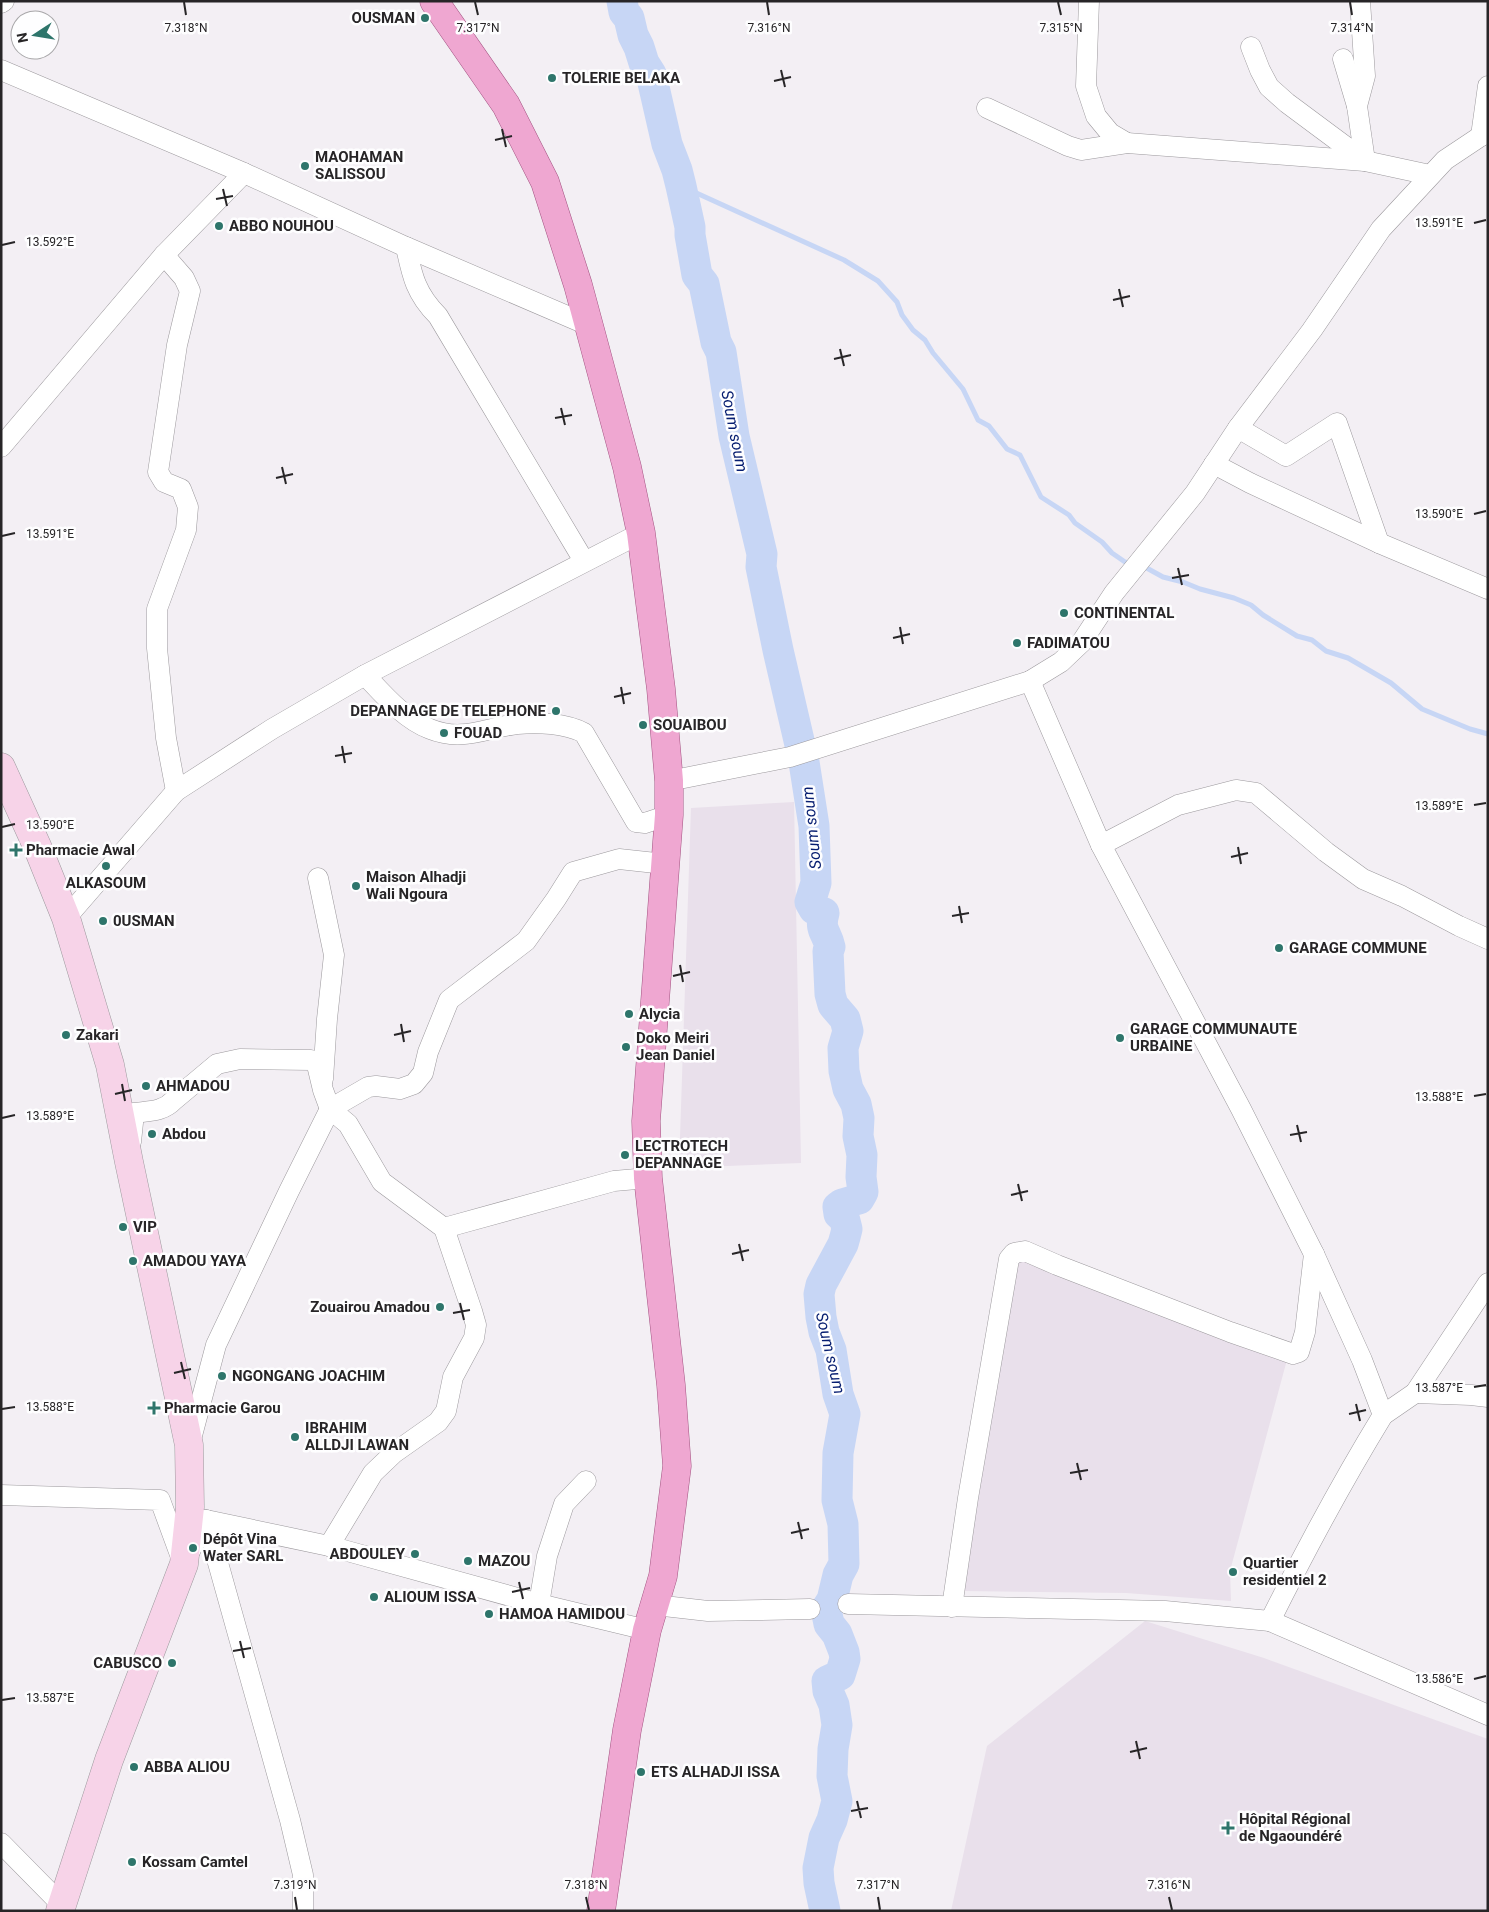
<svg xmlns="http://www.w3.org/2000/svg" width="1489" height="1912" viewBox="0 0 1489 1912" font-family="Roboto,sans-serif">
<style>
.built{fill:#e9e0eb}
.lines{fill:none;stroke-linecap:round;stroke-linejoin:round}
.stream{stroke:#c7d6f5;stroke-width:5}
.river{stroke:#c7d6f5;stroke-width:31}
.street-casing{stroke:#9c999d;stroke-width:21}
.secondary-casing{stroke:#9c999d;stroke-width:29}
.primary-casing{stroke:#a25381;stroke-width:29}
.street{stroke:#fff;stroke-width:20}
.secondary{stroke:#f7d3e8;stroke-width:28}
.primary{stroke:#efa7d1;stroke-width:28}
.ticks{fill:none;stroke:#272527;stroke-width:2}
.poi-dot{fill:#2e756b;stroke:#fefeff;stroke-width:2}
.labels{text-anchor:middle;stroke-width:5;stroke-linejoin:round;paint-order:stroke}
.poi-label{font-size:15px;font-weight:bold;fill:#272527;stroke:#fefeff;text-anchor:start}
.water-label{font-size:16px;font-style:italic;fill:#071e71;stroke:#fefeff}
.ticks-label{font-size:12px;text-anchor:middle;fill:#272527;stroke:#fefeff;stroke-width:5;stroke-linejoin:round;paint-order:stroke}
</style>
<rect width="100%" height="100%" fill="#f3eff4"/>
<g class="built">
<path d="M794 802 801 1163 679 1168 691 808Z"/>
<path d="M1025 1254 1288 1356 1230 1571 1231 1601 1126 1593 963 1591 1017 1260Z"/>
<path d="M1145 1621 1264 1658 1488 1739V1911H951L987 1746Z"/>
</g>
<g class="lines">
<g class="stream">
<path d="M681 186 844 260 878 281 897 302 902 315 913 330 925 340 933 353 963 389 978 420 989 426 1007 449 1020 455 1041 497 1069 515 1075 523 1102 542 1112 553 1125 562 1132 564"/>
<path d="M1143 566 1163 577 1183 582 1200 589 1234 598 1251 605 1263 615 1297 636 1312 640 1326 651 1348 658 1391 683 1422 709 1470 729 1488 734"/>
</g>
<path class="river" d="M622 1 624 12 629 18 633 35 639 47 644 63 651 74 667 144 677 170 681 186 690 227V235L697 275 704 284 716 342 721 352 734 436 762 554 761 567 778 650 804 762 814 826 816 883 810 902 814 909 824 913C819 931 827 932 830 947L828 951 830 994 833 1005 845 1019 848 1031 843 1048 844 1071 848 1089 856 1104 859 1118 858 1136 862 1155 861 1177 863 1192 859 1199 842 1204 838 1207 839 1214 843 1217 845 1221 847 1229 845 1237 843 1244 821 1285 819 1294 821 1317 824 1332 831 1350 838 1394 845 1414 838 1453 837 1500 843 1524 844 1564 838 1575 832 1600 827 1608V1614L829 1624 837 1634 844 1652 845 1659 840 1675 827 1681 828 1691 834 1705 837 1725 833 1749 832 1776 837 1801 832 1820 824 1838 818 1868 819 1883 825 1911"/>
<defs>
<g id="street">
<path d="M1089 1 1086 86 1096 116 1110 133 1127 143"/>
<path d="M1 3 4 1"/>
<path d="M1251 47 1260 70 1269 87 1287 103 1365 161 1357 106 1343 59"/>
<path d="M1 70 244 173 406 247 588 325"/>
<path d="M1357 106 1365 76 1360 1"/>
<path d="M987 108 1068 146 1081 150 1127 143 1365 161 1430 175"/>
<path d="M1481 136 1488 86"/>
<path d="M406 247C412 276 416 294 438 316L584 561"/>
<path d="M164 255 184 278 190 291 177 345 158 472 164 482 181 489 188 507 186 530 157 609V648L166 738 176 791"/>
<path d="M1238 428 1286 456 1337 423 1379 543"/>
<path d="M1 447 164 255 244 173"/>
<path d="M1214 464 1250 483 1379 543 1488 589"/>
<path d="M365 675C383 694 404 719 430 729 462 742 485 728 517 724 537 722 566 723 584 733L636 822 645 823 669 815"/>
<path d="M669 781 790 757 1030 681 1061 662 1081 643 1114 593 1195 493 1238 428 1312 330 1381 229 1445 160 1481 136 1488 133"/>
<path d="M1101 845 1178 805 1236 790 1256 793 1326 852 1363 879 1402 896 1459 926 1488 939"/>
<path d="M318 878 334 955 327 1019 323 1079"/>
<path d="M66 918 176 791 272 729 365 675 641 533"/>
<path d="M131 1142 134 1113C149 1111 163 1112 174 1100L217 1064 240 1059 311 1060 317 1065 323 1090 330 1109 348 1124 382 1182 444 1228 614 1181 648 1178"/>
<path d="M1415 1393 1471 1395 1488 1397"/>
<path d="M1383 1415 1415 1393 1488 1283"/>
<path d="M190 1443 216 1345 289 1191 330 1109 368 1087 376 1086 400 1089 414 1084 423 1073 428 1052 449 1000 526 941 556 899 573 872 619 859 665 864"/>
<path d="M1 1495 160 1500 182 1560"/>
<path d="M206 1520 290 1820 303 1875V1911"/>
<path d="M329 1546 373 1473 394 1453 438 1422 446 1411 453 1377 474 1338 476 1325 472 1311 444 1228"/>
<path d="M189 1553 206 1520 329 1546 539 1604 647 1630"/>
<path d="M539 1604 547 1556 564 1504 586 1481"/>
<path d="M848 1604 1165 1611 1270 1621C1305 1551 1342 1482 1383 1415L1362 1360 1314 1254 1241 1109 1101 845 1030 681"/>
<path d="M655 1605 708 1611 810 1609"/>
<path d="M952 1607 968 1498 1009 1259 1014 1253 1025 1251 1057 1265 1230 1332 1293 1354 1299 1352 1305 1332 1314 1254"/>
<path d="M1270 1621 1488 1715"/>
<path d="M1 1843 62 1905"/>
</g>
<path id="secondary" d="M1 767 37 846 66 918 110 1065 129 1162 189 1445 190 1507 184 1564 109 1760 60 1911"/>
<path id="primary" d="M434 1 506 105 545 182 578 285 627 467 641 533 661 689 669 781V815L646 1121 648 1178 671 1385 677 1466 663 1576 647 1630 627 1730 601 1911"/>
</defs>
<use href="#street" class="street-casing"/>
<use href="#secondary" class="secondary-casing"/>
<use href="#primary" class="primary-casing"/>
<use href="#street" class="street"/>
<use href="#secondary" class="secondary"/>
<use href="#primary" class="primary"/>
</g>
<path class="ticks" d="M184 2 186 15M475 2 478 15M767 2 769 15M1058 2 1061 15M1350 2 1352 15M781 70 785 87M774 81 791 77M502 129 506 147M495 140 512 136M223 189 227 206M216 199 233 196M1474 223 1486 220M2 245 15 242M1119 289 1123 307M1113 300 1130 296M840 349 844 366M834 359 851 355M561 408 565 425M555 418 572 415M282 467 286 484M276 478 293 474M1474 514 1486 511M2 536 15 533M1178 568 1182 585M1172 578 1189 575M900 627 903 644M893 638 910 634M621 687 624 704M614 697 631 693M342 746 345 763M335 756 352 753M1474 805 1486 803M2 827 15 824M1238 847 1241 864M1231 857 1248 853M959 906 962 923M952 916 969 913M680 965 683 982M673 976 690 972M401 1024 404 1042M394 1035 411 1031M122 1084 125 1101M115 1094 132 1090M1474 1096 1486 1094M2 1118 15 1115M1297 1125 1301 1142M1290 1135 1307 1132M1018 1184 1022 1201M1011 1195 1028 1191M739 1244 743 1261M732 1254 749 1250M460 1303 464 1320M453 1313 470 1310M181 1362 185 1379M174 1373 191 1369M1474 1387 1486 1385M1356 1404 1360 1421M2 1409 15 1407M1349 1414 1366 1410M1077 1463 1081 1480M1070 1473 1088 1470M798 1522 802 1539M791 1533 809 1529M519 1582 523 1599M512 1592 530 1588M240 1641 244 1658M233 1651 251 1648M1474 1679 1486 1676M2 1700 15 1698M1136 1741 1140 1759M1130 1752 1147 1748M857 1801 861 1818M851 1811 868 1808M295 1897 297 1910M586 1897 589 1910M878 1897 880 1910M1169 1897 1172 1910"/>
<g class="poi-dot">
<circle cx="425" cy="18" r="5"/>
<circle cx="552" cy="78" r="5"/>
<circle cx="305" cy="166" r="5"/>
<circle cx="219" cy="226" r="5"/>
<circle cx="1064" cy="613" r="5"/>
<circle cx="1017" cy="643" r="5"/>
<circle cx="556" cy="711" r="5"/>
<circle cx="643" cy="725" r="5"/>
<circle cx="444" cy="733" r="5"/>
<path d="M13.5 842.5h5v5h5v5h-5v5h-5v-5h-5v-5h5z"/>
<circle cx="106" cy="866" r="5"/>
<circle cx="356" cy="886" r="5"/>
<circle cx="103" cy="921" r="5"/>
<circle cx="1279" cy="948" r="5"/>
<circle cx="629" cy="1014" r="5"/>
<circle cx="66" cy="1035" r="5"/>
<circle cx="1120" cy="1038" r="5"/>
<circle cx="626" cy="1047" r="5"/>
<circle cx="146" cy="1086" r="5"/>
<circle cx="152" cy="1134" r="5"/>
<circle cx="625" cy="1155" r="5"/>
<circle cx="123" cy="1227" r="5"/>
<circle cx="133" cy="1261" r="5"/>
<circle cx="440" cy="1307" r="5"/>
<circle cx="222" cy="1376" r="5"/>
<path d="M151.5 1400.5h5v5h5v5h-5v5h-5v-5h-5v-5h5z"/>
<circle cx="295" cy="1437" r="5"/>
<circle cx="193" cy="1548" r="5"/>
<circle cx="415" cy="1554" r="5"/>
<circle cx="468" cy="1561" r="5"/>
<circle cx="1233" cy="1572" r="5"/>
<circle cx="374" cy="1597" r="5"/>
<circle cx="489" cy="1614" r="5"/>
<circle cx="172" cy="1663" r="5"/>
<circle cx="134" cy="1767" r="5"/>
<circle cx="641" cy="1772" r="5"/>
<path d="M1225.5 1820.5h5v5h5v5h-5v5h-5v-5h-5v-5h5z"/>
<circle cx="132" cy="1862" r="5"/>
</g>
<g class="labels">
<g class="poi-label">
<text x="415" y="23" text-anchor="end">OUSMAN</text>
<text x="562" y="83">TOLERIE BELAKA</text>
<text x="315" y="162">MAOHAMAN<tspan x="315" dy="17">SALISSOU</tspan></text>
<text x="229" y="231">ABBO NOUHOU</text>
<text x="1074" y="618">CONTINENTAL</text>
<text x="1027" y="648">FADIMATOU</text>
<text x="546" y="716" text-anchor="end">DEPANNAGE DE TELEPHONE</text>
<text x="653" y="730">SOUAIBOU</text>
<text x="454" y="738">FOUAD</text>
<text x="26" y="855">Pharmacie Awal</text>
<text x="366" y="882">Maison Alhadji<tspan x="366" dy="17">Wali Ngoura</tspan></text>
<text x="106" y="888" text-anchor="middle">ALKASOUM</text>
<text x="113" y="926">0USMAN</text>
<text x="1289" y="953">GARAGE COMMUNE</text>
<text x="639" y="1019">Alycia</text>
<text x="1130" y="1034">GARAGE COMMUNAUTE<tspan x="1130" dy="17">URBAINE</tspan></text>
<text x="76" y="1040">Zakari</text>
<text x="636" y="1043">Doko Meiri<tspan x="636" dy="17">Jean Daniel</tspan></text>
<text x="156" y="1091">AHMADOU</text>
<text x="162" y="1139">Abdou</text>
<text x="635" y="1151">LECTROTECH<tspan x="635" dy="17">DEPANNAGE</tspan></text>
<text x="133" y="1232">VIP</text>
<text x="143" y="1266">AMADOU YAYA</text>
<text x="430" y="1312" text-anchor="end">Zouairou Amadou</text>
<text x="232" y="1381">NGONGANG JOACHIM</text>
<text x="164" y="1413">Pharmacie Garou</text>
<text x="305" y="1433">IBRAHIM<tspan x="305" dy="17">ALLDJI LAWAN</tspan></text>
<text x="203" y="1544">Dépôt Vina<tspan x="203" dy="17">Water SARL</tspan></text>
<text x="405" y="1559" text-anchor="end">ABDOULEY</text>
<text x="478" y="1566">MAZOU</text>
<text x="1243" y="1568">Quartier<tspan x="1243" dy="17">residentiel 2</tspan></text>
<text x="384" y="1602">ALIOUM ISSA</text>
<text x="499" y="1619">HAMOA HAMIDOU</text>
<text x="162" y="1668" text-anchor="end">CABUSCO</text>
<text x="144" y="1772">ABBA ALIOU</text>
<text x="651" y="1777">ETS ALHADJI ISSA</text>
<text x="1239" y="1824">Hôpital Régional<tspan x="1239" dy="17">de Ngaoundéré</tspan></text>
<text x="142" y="1867">Kossam Camtel</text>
</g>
<g class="water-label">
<text transform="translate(735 431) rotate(79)" y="6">Soum soum</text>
<text transform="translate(811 828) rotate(-96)" y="6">Soum soum</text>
<text transform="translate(831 1353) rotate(77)" y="6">Soum soum</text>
</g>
</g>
<g class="ticks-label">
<text x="186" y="32">7.318°N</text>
<text x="478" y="32">7.317°N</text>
<text x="769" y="32">7.316°N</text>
<text x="1061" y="32">7.315°N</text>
<text x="1352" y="32">7.314°N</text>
<text x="1439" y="227">13.591°E</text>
<text x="50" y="246">13.592°E</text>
<text x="1439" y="518">13.590°E</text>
<text x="50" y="538">13.591°E</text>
<text x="1439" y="810">13.589°E</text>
<text x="50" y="829">13.590°E</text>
<text x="1439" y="1101">13.588°E</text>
<text x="50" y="1120">13.589°E</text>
<text x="1439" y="1392">13.587°E</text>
<text x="50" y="1411">13.588°E</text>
<text x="1439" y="1683">13.586°E</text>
<text x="50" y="1702">13.587°E</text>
<text x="295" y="1889">7.319°N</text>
<text x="586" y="1889">7.318°N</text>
<text x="878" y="1889">7.317°N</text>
<text x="1169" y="1889">7.316°N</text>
</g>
<rect width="1489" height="1912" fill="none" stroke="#272527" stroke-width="5"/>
<g transform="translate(35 35) rotate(258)"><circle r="24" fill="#fefeff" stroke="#a8a7a9"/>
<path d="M0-4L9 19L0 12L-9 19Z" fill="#2e756b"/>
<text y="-8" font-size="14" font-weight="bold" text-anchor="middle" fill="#272527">N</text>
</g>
</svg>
